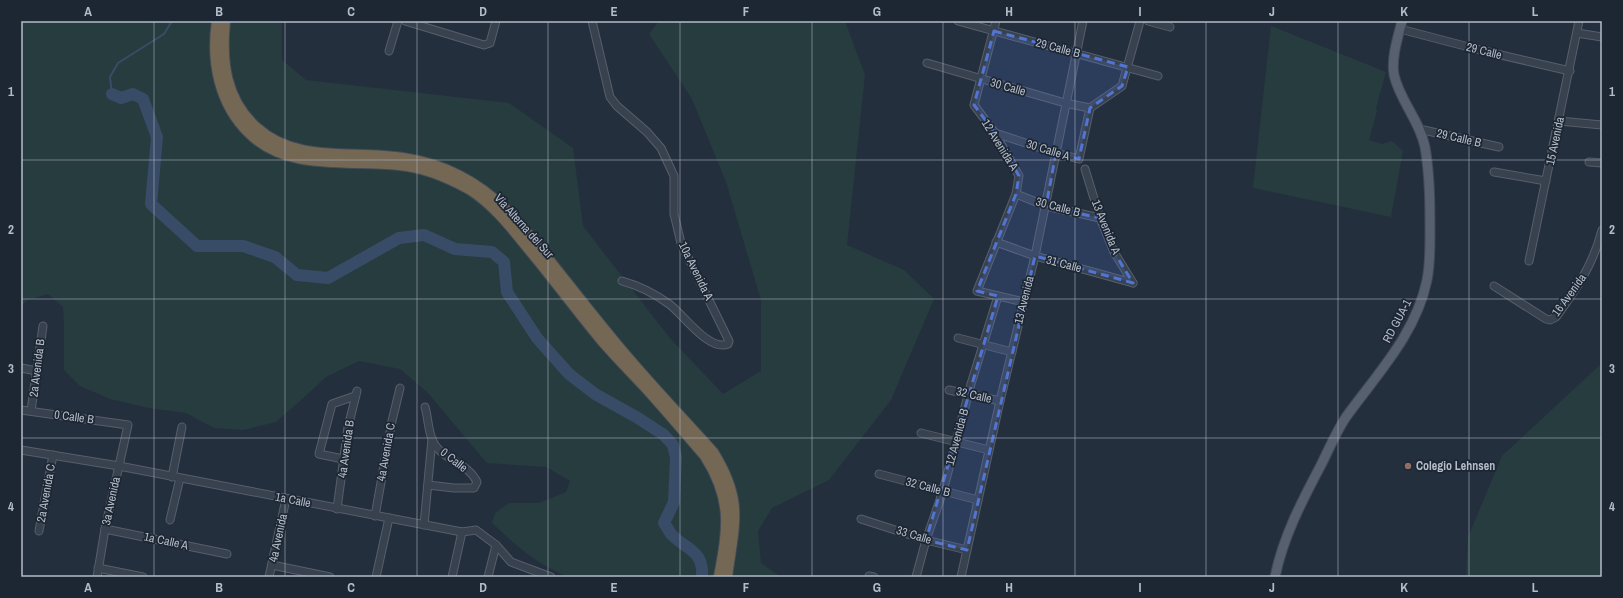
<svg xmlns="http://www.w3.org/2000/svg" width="1623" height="598" viewBox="0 0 1623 598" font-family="'Archivo Narrow',sans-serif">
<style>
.green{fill:#263c3f}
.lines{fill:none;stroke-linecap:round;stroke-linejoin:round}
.stream{stroke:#394c67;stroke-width:2}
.river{stroke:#394c67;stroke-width:12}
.minor-casing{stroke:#565f6c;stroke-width:9}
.major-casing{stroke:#414a57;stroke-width:11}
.highway-casing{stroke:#434c59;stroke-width:12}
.minor{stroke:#38414e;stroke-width:7}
.major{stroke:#56606e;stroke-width:9}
.highway{stroke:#746855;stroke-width:10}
.marked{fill:#5274d3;fill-opacity:0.2;stroke:#5274d3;stroke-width:3;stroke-dasharray:8 5;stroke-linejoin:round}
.grid{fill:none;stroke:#b4bcc9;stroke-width:1;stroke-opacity:0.55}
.education-dot{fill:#8d6e63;stroke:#1d2633;stroke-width:1.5}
.labels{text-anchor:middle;stroke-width:3.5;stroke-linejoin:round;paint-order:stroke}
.street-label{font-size:12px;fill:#b4bcc9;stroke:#1d2633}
.poi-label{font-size:12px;font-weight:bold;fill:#b4bcc9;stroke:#1d2633;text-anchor:start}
.neatline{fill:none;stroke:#b4bcc9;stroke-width:1.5}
.grid-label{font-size:13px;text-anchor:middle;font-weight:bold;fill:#b4bcc9}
</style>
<rect width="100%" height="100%" fill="#242f3e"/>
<g class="green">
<path d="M21 21H282V60L306 80 509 103 573 148 583 226 669 337 723 394 761 371V300L726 182 692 99 649 34 659 21H845L865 75 847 245 904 270 934 299 891 400 829 480 772 508 758 531 761 563 781 577H569C536 564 518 547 492 523L495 513 509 503H539L566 492 570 481 546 467 487 463 427 392 400 369 359 361 326 377 300 401 276 422 243 430 214 428 186 413 148 408 110 399 80 386 64 370V324L63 307 48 294 26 301 21 307Z"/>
<path d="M1271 26 1386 72 1376 108 1377 111 1369 140 1382 144 1392 141 1403 151 1391 217 1253 188Z"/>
<path d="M1602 363V577H1466L1468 537 1502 456Z"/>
</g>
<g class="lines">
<path class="stream" d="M112 94 110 77 118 63 164 34 172 21"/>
<path class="river" d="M112 94 121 98 133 94 143 99 157 137 151 204 197 246H243L275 257 297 275 328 278 399 238 424 235 455 249 492 252 504 262 507 292 537 338 569 374 595 394 638 418 664 435 673 445 676 457 674 502 664 523C667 527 669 531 671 534 686 550 704 550 702 577"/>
<defs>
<g id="minor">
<path d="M405 21 484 45 490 43 496 21"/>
<path d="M592 21 610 97 617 106 647 132 661 148 674 176V214L681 243 729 341 728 344C709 352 683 314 669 304 654 293 640 286 622 281"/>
<path d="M958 21 1158 76"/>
<path d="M996 21 974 105 995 133 1019 176 1016 194 977 291 1024 302"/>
<path d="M1148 21 1170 27"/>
<path d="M1400 29 1484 51 1570 71"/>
<path d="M1577 33 1602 37"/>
<path d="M389 51 398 21"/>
<path d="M927 63 1065 103 1090 108"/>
<path d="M1559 121 1602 125"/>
<path d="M1419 129 1499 147"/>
<path d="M995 133 1056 153 1079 159 1090 108 1122 86 1140 21"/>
<path d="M1589 162 1602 163"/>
<path d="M1085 169 1100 218 1114 252 1133 283"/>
<path d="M1494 172 1546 181"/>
<path d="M1016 194 1046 206 1100 218"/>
<path d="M996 242 1035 256 1133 283"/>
<path d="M1529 261 1579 21"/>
<path d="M1494 286 1546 319 1550 320 1556 317C1577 288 1593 265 1602 230"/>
<path d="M958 338 1012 352"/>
<path d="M21 368 37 371"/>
<path d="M949 390 1000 401"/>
<path d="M425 407C428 417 428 429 432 439 439 459 468 462 477 482L474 488H454L428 485"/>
<path d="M21 410 128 425 105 529 97 577"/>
<path d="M31 411 43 326"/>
<path d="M921 433 989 450"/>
<path d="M21 450 119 466 462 532 476 530 496 545 511 562 551 577"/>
<path d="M343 459 319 454 332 404 355 396"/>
<path d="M879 474 978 500"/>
<path d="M172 477 182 427"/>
<path d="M337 509 348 427 357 391"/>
<path d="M375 516 392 421 400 388"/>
<path d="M861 519 926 540 967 550"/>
<path d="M170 520 180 478"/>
<path d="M424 525 432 439"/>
<path d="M105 529 227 554"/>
<path d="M39 531 53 455"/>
<path d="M272 565 330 577"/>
<path d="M98 568 143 577"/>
<path d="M869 576 874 577"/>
<path d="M269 577 286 499"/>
<path d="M376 577 389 518"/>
<path d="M452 577 462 532"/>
<path d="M488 577 496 545"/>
<path d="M916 577 926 540 943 491 971 384 998 296"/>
<path d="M961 577 1000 401 1035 256 1083 21"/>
</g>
<path id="major" d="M1275 577C1283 537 1302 501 1321 465 1329 449 1336 432 1346 417 1377 374 1416 334 1427 280 1430 265 1430 250 1430 235 1430 206 1430 176 1425 147 1420 121 1400 101 1394 75 1391 58 1398 37 1402 21"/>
<g id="highway">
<path d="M217 21C211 61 219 104 249 133 288 172 349 159 399 165 423 167 449 178 469 189 492 203 511 227 527 247 553 278 577 311 603 342 616 357 630 371 644 386 665 409 685 433 705 456 733 500 728 528 719 577"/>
<path d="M225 21C221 61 225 100 257 128 296 164 355 150 403 158 423 161 443 167 460 176 498 195 524 228 549 260 569 285 589 311 609 335 642 376 678 413 713 452 744 502 734 523 727 577"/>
</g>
</defs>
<use href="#minor" class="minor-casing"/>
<use href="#major" class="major-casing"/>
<use href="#highway" class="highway-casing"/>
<use href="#minor" class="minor"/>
<use href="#major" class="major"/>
<use href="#highway" class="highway"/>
</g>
<path class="marked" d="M994 31 1128 67 1122 86 1090 108 1079 159 1056 153 1046 206 1100 218 1114 252 1133 283 1035 256 967 550 926 540 998 296 977 291 1016 194 1019 176 995 133 974 105Z"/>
<path class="grid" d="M154 21V577M285 21V577M417 21V577M548 21V577M680 21V577M812 21V577M943 21V577M1075 21V577M1206 21V577M1338 21V577M1469 21V577M21 160H1602M21 299H1602M21 438H1602"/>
<circle class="education-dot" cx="1408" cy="466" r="4"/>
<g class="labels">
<g class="street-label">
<text transform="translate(1058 48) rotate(15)" y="4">29 Calle B</text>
<text transform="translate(1484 51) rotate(14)" y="4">29 Calle</text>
<text transform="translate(1008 87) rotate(16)" y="4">30 Calle</text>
<text transform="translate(1459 138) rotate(13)" y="4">29 Calle B</text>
<text transform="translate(1555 141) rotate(-78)" y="4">15 Avenida</text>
<text transform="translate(1000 145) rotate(58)" y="4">12 Avenida A</text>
<text transform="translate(1048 150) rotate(17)" y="4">30 Calle A</text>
<text transform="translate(1058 207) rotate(15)" y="4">30 Calle B</text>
<text transform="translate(524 226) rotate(48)" y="4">Vía Alterna del Sur</text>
<text transform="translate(1106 227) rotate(68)" y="4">13 Avenida A</text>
<text transform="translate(1064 264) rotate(15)" y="4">31 Calle</text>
<text transform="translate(696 271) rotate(64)" y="4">10a Avenida A</text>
<text transform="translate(1569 295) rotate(-54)" y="4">16 Avenida</text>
<text transform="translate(1024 300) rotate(-76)" y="4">13 Avenida</text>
<text transform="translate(1397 321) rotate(-62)" y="4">RD GUA-1</text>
<text transform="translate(37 368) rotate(-83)" y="4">2a Avenida B</text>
<text transform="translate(974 395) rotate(13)" y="4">32 Calle</text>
<text transform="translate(74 417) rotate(8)" y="4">0 Calle B</text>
<text transform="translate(957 437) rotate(-75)" y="4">12 Avenida B</text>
<text transform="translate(346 449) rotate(-82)" y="4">4a Avenida B</text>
<text transform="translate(386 452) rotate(-80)" y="4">4a Avenida C</text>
<text transform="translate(454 460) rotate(38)" y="4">0 Calle</text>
<text transform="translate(928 487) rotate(15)" y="4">32 Calle B</text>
<text transform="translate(46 493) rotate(-80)" y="4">2a Avenida C</text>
<text transform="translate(293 500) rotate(11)" y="4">1a Calle</text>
<text transform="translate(111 501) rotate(-78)" y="4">3a Avenida</text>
<text transform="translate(914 535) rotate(17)" y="4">33 Calle</text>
<text transform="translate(278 538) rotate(-78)" y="4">4a Avenida</text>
<text transform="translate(166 541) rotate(12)" y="4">1a Calle A</text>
</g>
<g class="poi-label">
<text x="1416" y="470">Colegio Lehnsen</text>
</g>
</g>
<rect width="1623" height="598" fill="none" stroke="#1d2633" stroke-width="44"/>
<rect x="22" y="22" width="1579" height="554" class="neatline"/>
<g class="grid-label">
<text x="88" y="16">A</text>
<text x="219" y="16">B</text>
<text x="351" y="16">C</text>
<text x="483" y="16">D</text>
<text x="614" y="16">E</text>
<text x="746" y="16">F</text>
<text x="877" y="16">G</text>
<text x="1009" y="16">H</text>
<text x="1140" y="16">I</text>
<text x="1272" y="16">J</text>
<text x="1404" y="16">K</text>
<text x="1535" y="16">L</text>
<text x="11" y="96">1</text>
<text x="1612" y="96">1</text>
<text x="11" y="234">2</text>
<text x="1612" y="234">2</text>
<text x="11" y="373">3</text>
<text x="1612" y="373">3</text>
<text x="11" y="511">4</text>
<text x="1612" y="511">4</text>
<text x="88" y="592">A</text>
<text x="219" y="592">B</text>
<text x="351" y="592">C</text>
<text x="483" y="592">D</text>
<text x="614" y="592">E</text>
<text x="746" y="592">F</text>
<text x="877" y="592">G</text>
<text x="1009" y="592">H</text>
<text x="1140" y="592">I</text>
<text x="1272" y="592">J</text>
<text x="1404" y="592">K</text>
<text x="1535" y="592">L</text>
</g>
</svg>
